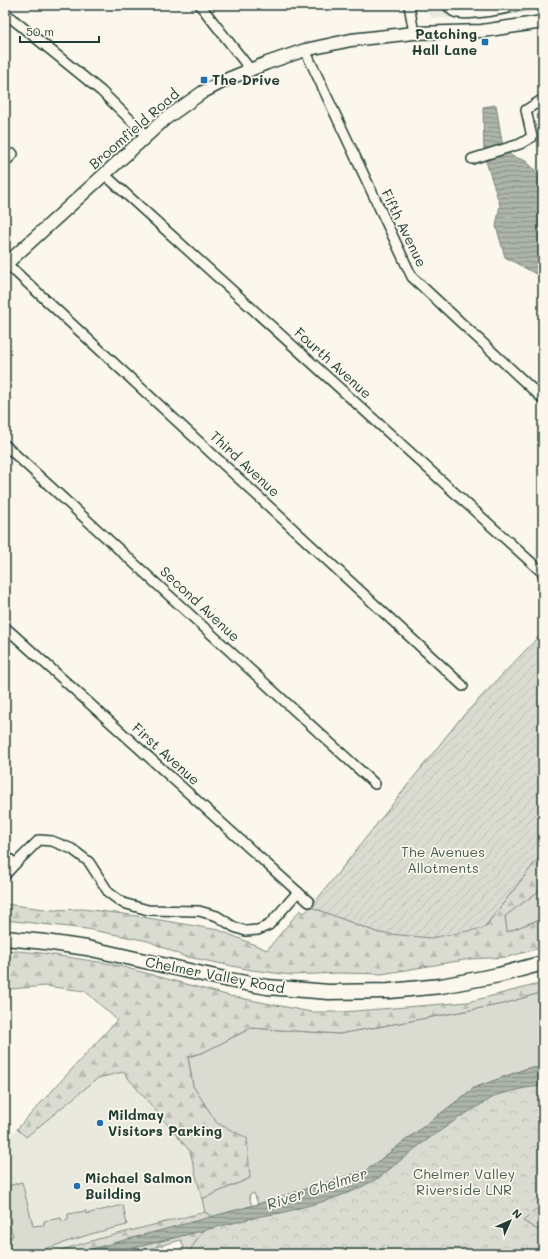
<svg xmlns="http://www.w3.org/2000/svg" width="548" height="1259" viewBox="0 0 548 1259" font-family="Mali,sans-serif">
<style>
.built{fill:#eae9de}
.grass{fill:#dbdcd1;stroke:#7d8c82}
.forest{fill:url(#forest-firs);stroke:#7d8c82}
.park{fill:url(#park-crowns);stroke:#7d8c82}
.garden{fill:url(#garden-furrows);stroke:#7d8c82}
.water{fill:url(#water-rules);stroke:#74847b}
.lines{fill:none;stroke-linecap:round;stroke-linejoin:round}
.street-casing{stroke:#1f3d34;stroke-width:12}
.secondary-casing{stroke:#1f3d34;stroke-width:15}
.primary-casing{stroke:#1f3d34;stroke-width:17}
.street{stroke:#fbf7ec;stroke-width:9}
.secondary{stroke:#fbf7ec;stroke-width:12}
.primary{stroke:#fbf7ec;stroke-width:14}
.poi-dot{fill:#1f6fb2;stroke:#fbf7ec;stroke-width:1.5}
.labels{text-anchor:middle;stroke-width:3.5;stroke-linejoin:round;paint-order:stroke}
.poi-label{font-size:14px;font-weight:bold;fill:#1f3d34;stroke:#fbf7ec;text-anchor:start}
.street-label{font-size:14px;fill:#1f3d34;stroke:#fbf7ec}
.park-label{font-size:14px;fill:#455d53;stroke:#fbf7ec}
.water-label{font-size:15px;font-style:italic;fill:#425b52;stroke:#fbf7ec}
</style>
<defs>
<pattern id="forest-firs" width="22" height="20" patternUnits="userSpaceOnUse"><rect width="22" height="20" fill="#dbdcd1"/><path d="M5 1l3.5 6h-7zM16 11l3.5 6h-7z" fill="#bcbeb4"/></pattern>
<pattern id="park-crowns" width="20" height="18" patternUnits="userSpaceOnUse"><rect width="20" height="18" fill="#dbdcd1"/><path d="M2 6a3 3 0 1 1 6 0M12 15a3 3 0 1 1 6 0" fill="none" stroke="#bcbeb4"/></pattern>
<pattern id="garden-furrows" width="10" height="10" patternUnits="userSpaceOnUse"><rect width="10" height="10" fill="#dbdcd1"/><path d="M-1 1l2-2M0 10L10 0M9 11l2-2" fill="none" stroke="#bcbeb4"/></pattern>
<pattern id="water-rules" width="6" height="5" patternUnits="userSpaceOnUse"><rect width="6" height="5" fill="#adb4aa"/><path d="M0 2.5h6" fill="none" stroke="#8c948b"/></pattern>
</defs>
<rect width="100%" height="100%" fill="#fbf7ec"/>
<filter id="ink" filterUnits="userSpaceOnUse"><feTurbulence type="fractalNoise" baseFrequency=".025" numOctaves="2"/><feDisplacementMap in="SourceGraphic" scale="8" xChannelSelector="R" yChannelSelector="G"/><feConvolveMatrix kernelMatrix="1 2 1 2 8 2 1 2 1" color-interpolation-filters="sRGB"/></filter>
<g filter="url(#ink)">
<g class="built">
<path d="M421 5H543V10L532 12 482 18H432Z"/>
<path d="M123 1072 190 1151 205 1212 98 1239 48 1254H5V1142L17 1129 26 1137 98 1078Z"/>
</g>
<g class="grass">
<path d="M543 888V918L507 932 505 916Z"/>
<path d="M543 992V1068H528L474 1088 367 1170 258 1204 254 1193 249 1195 252 1206 212 1217 205 1212 202 1199 250 1178 193 1086 188 1057 204 1052 251 1028 339 1034 503 1004Z"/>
<path d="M22 1182 33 1226 44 1225V1221L61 1218 62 1221 68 1220V1214L86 1211V1214L123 1205 127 1225 94 1233 29 1254H5V1239L13 1236 5 1211V1187Z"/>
</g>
<g class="forest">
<path d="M543 852V888L505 916 507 932 543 918V947L508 957 470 959 382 974 341 973 291 975 252 970 183 956 148 941 87 929 5 920V904L52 910 83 909 124 914 219 930 267 950 300 910 304 913 311 907 379 933 484 928Z"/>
<path d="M5 950 41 953 112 964 230 996 311 1012H343L468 1002 543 983V992L503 1004 339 1034 251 1028 204 1052 188 1057 193 1086 217 1123 247 1138 250 1178 202 1199 190 1151 123 1072 98 1078 26 1137 17 1129 117 1020 85 991 45 986 11 989 5 995Z"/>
<path d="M205 1212 212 1217 73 1254H48L98 1239Z"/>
<path d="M216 1227 192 1247 189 1254H182L184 1248 181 1240 130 1254H110Z"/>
</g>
<path class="park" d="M528 1068H543V1204L523 1221 543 1233V1254H189L192 1247 212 1217 258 1204 367 1170 474 1088Z"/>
<g class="garden">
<path d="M543 632V852L484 928 431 938 379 933 311 907 460 719Z"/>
<path d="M543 1204V1233L523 1221Z"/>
</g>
<g class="water">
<path d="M496 105 502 142 505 149 512 156 526 161 543 178V264L536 274 505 257 496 226 500 205 484 155 483 107Z"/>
<path d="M528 1068H543V1086L525 1088 497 1095 460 1117 417 1147 380 1177 358 1189 329 1200 281 1213 261 1216 110 1254H73L258 1204 367 1170 474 1088Z"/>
</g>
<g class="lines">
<defs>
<g id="street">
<path d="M200 5 250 69"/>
<path d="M409 5 414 33"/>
<path d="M448 5C449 9 453 12 457 13 470 16 510 8 523 5"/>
<path d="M5 13 101 91 146 135"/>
<path d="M305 50 412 277 543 399"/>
<path d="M472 159 520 144 532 137 526 110 543 99"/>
<path d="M5 162 13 154"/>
<path d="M104 174 543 573"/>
<path d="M7 264 463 686"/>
<path d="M5 445 375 784"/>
<path d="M5 627 309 902"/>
<path d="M5 855 15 864 39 840 52 841 72 849 89 862 109 893 123 903 148 910 199 911 217 916 234 927 246 931 258 930 269 925 298 892"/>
<path d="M5 875 15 864"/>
</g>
<path id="secondary" d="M5 265 165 119 203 92 228 79 267 63 305 50 351 40 414 33 482 31 543 22"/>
<path id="primary" d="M5 938 45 942 87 948 229 980 267 987 329 992 389 991 441 986 499 975 543 963"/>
</defs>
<use href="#street" class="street-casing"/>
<use href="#secondary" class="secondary-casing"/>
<use href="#primary" class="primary-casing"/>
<use href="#street" class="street"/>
<use href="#secondary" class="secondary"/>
<use href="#primary" class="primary"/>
</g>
</g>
<g class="poi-dot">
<rect x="481" y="38" width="8" height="8" rx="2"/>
<rect x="200" y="76" width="8" height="8" rx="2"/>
<circle cx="100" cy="1123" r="4"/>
<circle cx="77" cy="1186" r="4"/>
</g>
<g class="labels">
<g class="poi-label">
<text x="477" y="39" text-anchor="end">Patching<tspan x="477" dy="16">Hall Lane</tspan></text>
<text x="212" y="85">The Drive</text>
<text x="108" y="1120">Mildmay<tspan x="108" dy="16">Visitors Parking</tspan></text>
<text x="85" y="1183">Michael Salmon<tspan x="85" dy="16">Building</tspan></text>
</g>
<g class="street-label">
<text transform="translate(134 129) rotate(-41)" y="5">Broomfield Road</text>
<text transform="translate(404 228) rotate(64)" y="5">Fifth Avenue</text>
<text transform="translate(333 363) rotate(42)" y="5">Fourth Avenue</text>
<text transform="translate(245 464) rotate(43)" y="5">Third Avenue</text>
<text transform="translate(200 604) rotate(43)" y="5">Second Avenue</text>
<text transform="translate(166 754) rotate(42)" y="5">First Avenue</text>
<text transform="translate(215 975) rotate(11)" y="5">Chelmer Valley Road</text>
</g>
<g class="park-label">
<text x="443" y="857">The Avenues<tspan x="443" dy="16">Allotments</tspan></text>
<text x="464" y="1179">Chelmer Valley<tspan x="464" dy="16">Riverside LNR</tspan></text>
</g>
<g class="water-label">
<text transform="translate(317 1189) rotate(-18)" y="5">River Chelmer</text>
</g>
</g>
<rect width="548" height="1259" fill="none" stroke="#fbf7ec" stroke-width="20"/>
<rect x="10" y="10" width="528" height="1239" fill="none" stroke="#1f3d34" stroke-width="1.5" filter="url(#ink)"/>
<g transform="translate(510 1221) rotate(45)" stroke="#fbf7ec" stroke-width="3" paint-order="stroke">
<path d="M0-3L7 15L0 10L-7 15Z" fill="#1f3d34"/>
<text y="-6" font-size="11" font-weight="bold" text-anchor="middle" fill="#1f3d34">N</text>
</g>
<path d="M20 36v6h79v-6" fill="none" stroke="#1f3d34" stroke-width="2"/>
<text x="26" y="36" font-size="12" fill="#1f3d34" stroke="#fbf7ec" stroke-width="3" paint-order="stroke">50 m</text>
</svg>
